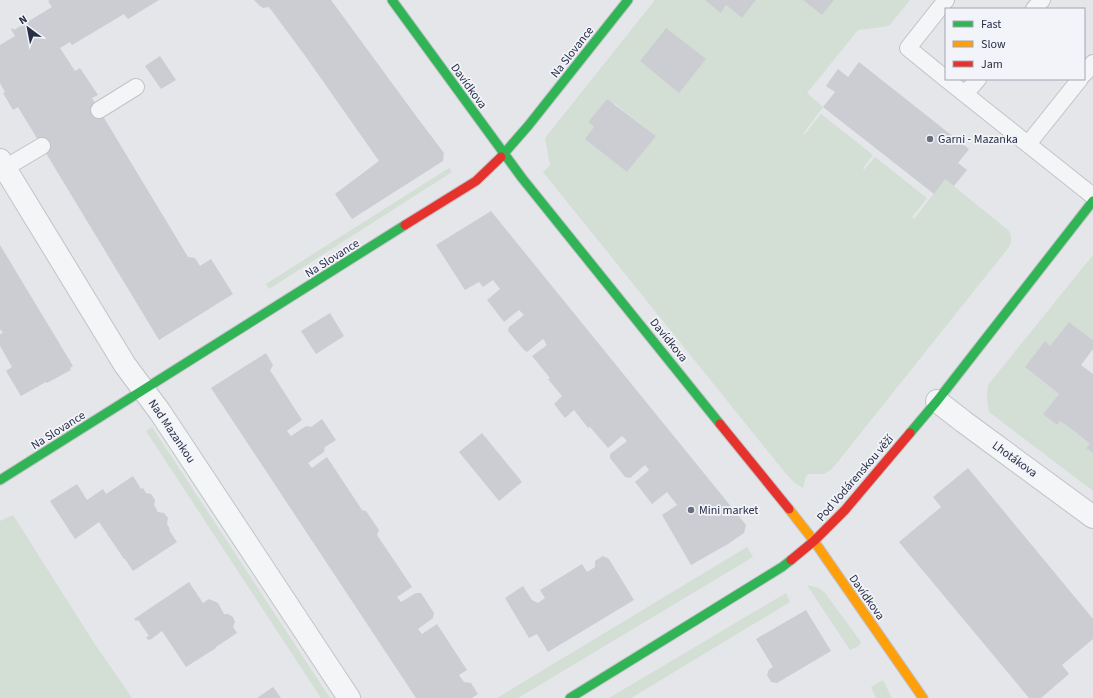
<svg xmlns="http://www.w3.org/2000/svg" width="1093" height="698" viewBox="0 0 1093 698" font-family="'Source Sans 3',sans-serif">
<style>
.green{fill:#d3ded5;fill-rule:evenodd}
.building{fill:#cccdd2}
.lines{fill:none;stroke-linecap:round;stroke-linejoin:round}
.lane-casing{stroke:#c1c3c8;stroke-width:18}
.street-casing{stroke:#c1c3c8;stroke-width:24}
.fast-casing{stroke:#c1c3c8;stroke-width:11}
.slow-casing{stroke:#c1c3c8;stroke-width:11}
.jam-casing{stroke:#c1c3c8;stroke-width:11}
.lane{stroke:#f4f5f7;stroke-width:16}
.street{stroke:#f4f5f7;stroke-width:22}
.fast{stroke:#30b455;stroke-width:9}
.slow{stroke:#ff9f0a;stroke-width:9}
.jam{stroke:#e5322d;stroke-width:9}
.poi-dot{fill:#6a6f7f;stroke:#f3f4f9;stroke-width:1.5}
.labels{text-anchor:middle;stroke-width:3.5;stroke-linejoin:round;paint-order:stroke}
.street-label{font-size:12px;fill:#282f46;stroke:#f3f4f9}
.poi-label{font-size:12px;fill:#282f46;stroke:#f3f4f9;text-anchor:start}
</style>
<rect width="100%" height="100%" fill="#e4e6ea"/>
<g class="green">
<path d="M655 0H705L721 12 726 5 742 18 756 0H910L889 26 858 30 807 93 823 107 803 134 804 135 821 114 873 155 863 168 864 170 875 157 927 198 912 217 914 219 945 179 1008 230C1012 235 1012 242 1009 247L832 469 824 474H809L806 476 803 488 795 483 787 475 543 172 550 165 545 138ZM666 28 679 92 640 61ZM607 99 614 104V103L656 136 627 172 586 139 594 127 588 122Z"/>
<path d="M449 168 452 172 269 289 266 284Z"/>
<path d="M1093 255V340L1069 322 1050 346 1045 342 1025 367 1059 394 1043 414 1057 425 1060 421 1090 444 1087 448 1093 453V491L989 412 987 399 988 385Z"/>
<path d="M152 427 330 698H321L146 431Z"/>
<path d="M13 515 94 643 132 698H0V521Z"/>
<path d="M747 547 753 557 518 698H497Z"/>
<path d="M807 585 819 588 825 593 861 642 859 646 850 650Z"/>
<path d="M786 593 790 602 631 698H609Z"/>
<path d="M883 680 892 698H876L871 687Z"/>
</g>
<g class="building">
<path d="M50 0H159L128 19 124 14 72 45 70 42 60 48 75 71 80 68 98 95 92 98 188 257 195 258 200 266 211 259 233 294 159 340 18 107 13 110 3 93 5 92 0 83V45L15 36 11 29 13 28 14 30 52 7 48 1Z"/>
<path d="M254 0H331L419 120 444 153 443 161 352 219 335 194 379 161 306 57 269 7 263 8 260 6Z"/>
<path d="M705 0H756L742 18 726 5 721 13Z"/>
<path d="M803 0H834L822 15Z"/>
<path d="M666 28 706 59 679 93 640 61Z"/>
<path d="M160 56 176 80 161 89 145 66Z"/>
<path d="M859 62 969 149 958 163 967 170 954 186 945 179 934 194 823 107 835 92 826 86 838 69 848 77Z"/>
<path d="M607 99 656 136 627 172 585 139 594 127 588 122Z"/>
<path d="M491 211 746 525 744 533 728 544 691 565 662 515 677 505 667 492 652 504 635 482 649 470 645 465 630 478 625 477 610 458V454L627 441 622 436 608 448 590 427 588 428 574 410 565 418 554 404 562 396 548 379 550 378 532 356 547 345 545 343H546L543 339 527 352 524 350 508 331 509 327 524 315 519 310 504 322 487 300 500 289 493 280 483 287 479 282 465 290 436 245Z"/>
<path d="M0 245 73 366 70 368 71 370 47 383 46 382 21 396 6 371 12 367 0 346V334L3 333 0 329Z"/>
<path d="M330 313 344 336 316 354 301 331Z"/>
<path d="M1069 322 1093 340V349L1081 365 1093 374V453L1086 448 1090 444 1075 432 1060 421 1057 425 1043 414 1059 394 1025 367 1045 341 1050 346Z"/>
<path d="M266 353 273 365 271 369 270 370 302 420 287 431 291 436 306 426 311 427 322 419 336 440 325 447 324 452 308 463 312 468 327 457 362 510 366 511 379 530 377 535 412 587 397 597 401 602 416 593H421L434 613 433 618 418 629 422 634 437 624 467 670 459 675 464 682 471 683 478 694 472 698H416L211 388Z"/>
<path d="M482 433 522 482 499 501 459 452Z"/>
<path d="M968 468 1093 619V639L1062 665 1069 674 1041 698H1029L899 542 941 507 933 497Z"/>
<path d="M133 476 141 489 143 488 146 493 151 494 155 500 154 505 158 512 164 513 168 518 167 524 170 529 169 530 177 542 133 571 125 559H124L99 522 75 539 50 501 77 484 87 500 103 489 106 494Z"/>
<path d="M603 556 609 559 634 600 548 652 537 634 529 638 505 598 523 586 532 600 538 603 545 598 540 590 582 564 587 572 595 567V561Z"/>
<path d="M189 582 203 603 209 599 218 603 224 614H228L233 617 235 622 233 627 237 633 216 647V648L186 667 162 631 150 640 149 639 148 640 146 637 149 636 138 620 136 621 134 619Z"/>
<path d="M806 610 831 651 777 683 771 682 767 675 769 669 773 667 756 639Z"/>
<path d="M273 687 281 698H257Z"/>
</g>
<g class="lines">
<defs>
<g id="lane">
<path d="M946 0 908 48 946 79"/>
<path d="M1034 9 1042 0"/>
<path d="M1084 74 1093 63"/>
<path d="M946 79 1093 196"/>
<path d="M965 94 978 79"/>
<path d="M99 110 136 87"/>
<path d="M1028 144 1080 79"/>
<path d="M5 168 42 146"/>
</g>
<g id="street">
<path d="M0 160 125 365 160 412 349 698"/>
<path d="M937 401 964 422 1093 517"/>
</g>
<g id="fast">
<path d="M392 0 522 178 720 424"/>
<path d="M501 157 528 126 628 0"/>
<path d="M910 433 937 401 1093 201"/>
<path d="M0 480 405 225"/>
<path d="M570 698 782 567 791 560"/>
</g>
<path id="slow" d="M789 509 814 541 923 698"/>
<g id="jam">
<path d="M405 225 476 181 501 157"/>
<path d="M720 424 789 509"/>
<path d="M791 560 814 541 845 510 910 433"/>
</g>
</defs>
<use href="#lane" class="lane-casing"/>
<use href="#street" class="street-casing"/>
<use href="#fast" class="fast-casing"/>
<use href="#slow" class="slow-casing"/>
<use href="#jam" class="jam-casing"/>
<use href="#lane" class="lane"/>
<use href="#street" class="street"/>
<use href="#fast" class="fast"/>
<use href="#slow" class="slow"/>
<use href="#jam" class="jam"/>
</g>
<g class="poi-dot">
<circle cx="930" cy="139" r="4"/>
<circle cx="691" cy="510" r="4"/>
</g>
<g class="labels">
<g class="street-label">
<text transform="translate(572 52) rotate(-52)" y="4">Na Slovance</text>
<text transform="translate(469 86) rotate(54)" y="4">Davídkova</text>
<text transform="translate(332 258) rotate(-32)" y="4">Na Slovance</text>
<text transform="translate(669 340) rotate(51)" y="4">Davídkova</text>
<text transform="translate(58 430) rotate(-32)" y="4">Na Slovance</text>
<text transform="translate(172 431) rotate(56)" y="4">Nad Mazankou</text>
<text transform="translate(1015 459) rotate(36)" y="4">Lhotákova</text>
<text transform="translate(855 478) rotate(-49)" y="4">Pod Vodárenskou věží</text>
<text transform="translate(867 597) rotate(55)" y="4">Davídkova</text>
</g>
<g class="poi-label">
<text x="938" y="143">Garni - Mazanka</text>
<text x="699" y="514">Mini market</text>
</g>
</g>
<rect x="945" y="8" width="140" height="72" fill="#f3f4f9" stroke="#a2a5b1"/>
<rect x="953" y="21" width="20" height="6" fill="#30b455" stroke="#a2a5b1"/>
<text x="981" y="28" font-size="12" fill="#282f46">Fast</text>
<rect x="953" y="41" width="20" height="6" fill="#ff9f0a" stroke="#a2a5b1"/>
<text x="981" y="48" font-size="12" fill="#282f46">Slow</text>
<rect x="953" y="61" width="20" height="6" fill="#e5322d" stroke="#a2a5b1"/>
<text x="981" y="68" font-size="12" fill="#282f46">Jam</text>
<g transform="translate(28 28) rotate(328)" stroke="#f3f4f9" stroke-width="3" paint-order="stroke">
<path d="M0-3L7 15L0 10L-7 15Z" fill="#282f46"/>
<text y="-6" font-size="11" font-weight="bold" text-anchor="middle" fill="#282f46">N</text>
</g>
</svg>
